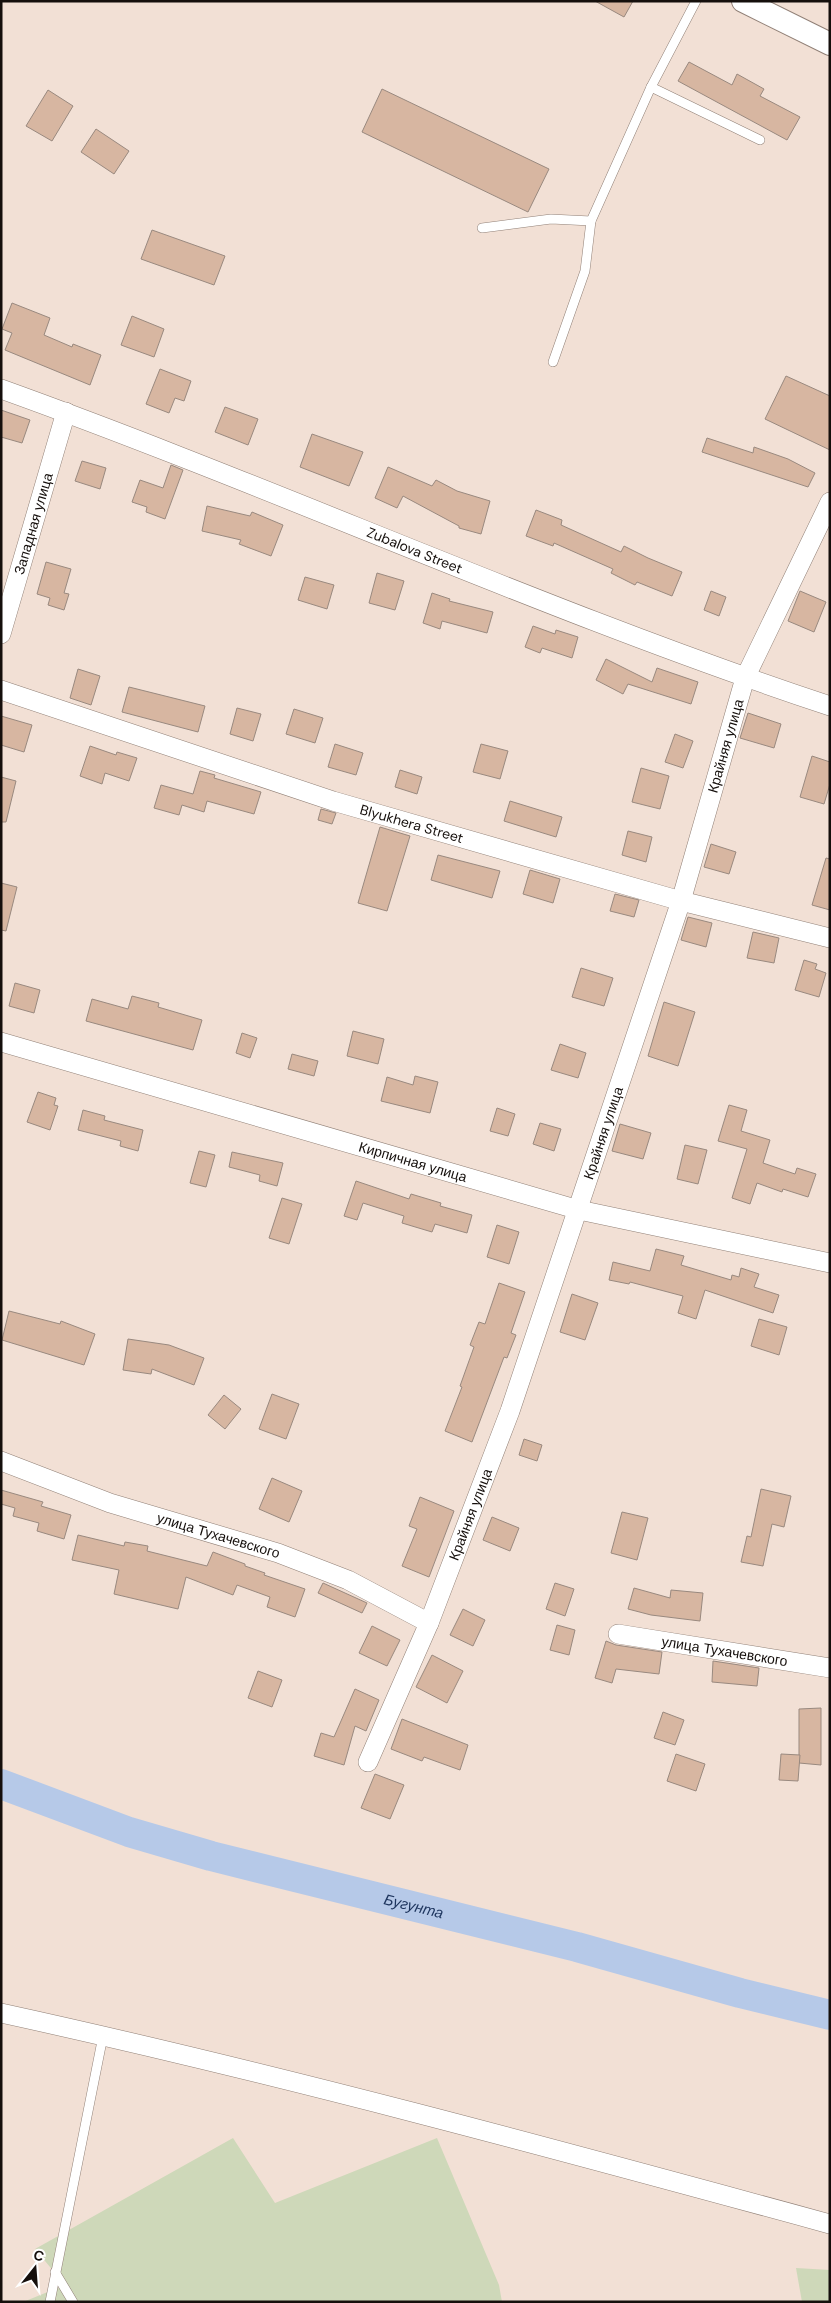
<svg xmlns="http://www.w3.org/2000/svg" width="831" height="2303" viewBox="0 0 831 2303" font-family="'DM Sans',sans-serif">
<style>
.green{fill:#ced8b9}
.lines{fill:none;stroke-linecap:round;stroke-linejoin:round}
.river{stroke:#b6c9e8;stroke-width:30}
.building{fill:#d7b6a1;stroke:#99897f}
.service-casing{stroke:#918077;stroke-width:10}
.minor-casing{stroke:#918077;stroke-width:20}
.tertiary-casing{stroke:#918077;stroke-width:24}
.service{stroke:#fff;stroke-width:9}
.minor{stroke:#fff;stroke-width:19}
.tertiary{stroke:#fff;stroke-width:22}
.labels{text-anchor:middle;stroke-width:4;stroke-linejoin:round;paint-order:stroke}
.street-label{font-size:14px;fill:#150f0c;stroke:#fff}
.water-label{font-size:15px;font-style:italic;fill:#1d345d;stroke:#fff}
</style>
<rect width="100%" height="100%" fill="#f2e0d5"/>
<g class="green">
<path d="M233 2138 275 2203 437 2138 499 2285 502 2302H23L65 2285 35 2249Z"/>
<path d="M796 2268 830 2270V2302H802Z"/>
</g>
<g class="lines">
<path class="river" id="s1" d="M1 1784 129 1832 211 1856 577 1947 740 1993 830 2015"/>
</g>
<g class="building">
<path d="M595 1H633L624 17Z"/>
<path d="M689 62 732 85 737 74 764 89 760 96 800 117 787 140 678 81Z"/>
<path d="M382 89 549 169 528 212 362 132Z"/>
<path d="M48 90 73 106 52 141 26 126Z"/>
<path d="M96 129 129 151 114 174 81 152Z"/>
<path d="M152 230 225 256 214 285 141 259Z"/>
<path d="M12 303 50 318 44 335 72 347 73 344 101 355 90 385 5 350 12 333 2 329Z"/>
<path d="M132 316 164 329 154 357 121 345Z"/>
<path d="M160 369 191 381 184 401 175 398 169 413 146 404Z"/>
<path d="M786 376 830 396V450L765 419Z"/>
<path d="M225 407 258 419 248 445 215 432Z"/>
<path d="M1 410 30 420 22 443 1 437Z"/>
<path d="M312 434 363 452 349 486 300 467Z"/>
<path d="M707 438 753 453 754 447 788 459 815 473 808 487 702 452Z"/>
<path d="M82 461 106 468 100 489 75 481Z"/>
<path d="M171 465 183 470 165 519 146 512 147 507 132 502 140 480 163 488Z"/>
<path d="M388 467 432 486 436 480 457 491 490 501 481 534 459 528V526L403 496 397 508 375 498Z"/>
<path d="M207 506 250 516 252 512 283 525 271 556 239 544 241 540 202 531Z"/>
<path d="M536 510 562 520 561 525 621 552 624 546 648 558 682 572 672 596 637 582 635 585 611 573 613 569 554 543 553 546 526 536Z"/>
<path d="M46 562 71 569 64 593 69 594 64 610 48 605 50 598 37 594Z"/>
<path d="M377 573 404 581 395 610 369 603Z"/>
<path d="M305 577 334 585 327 609 298 600Z"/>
<path d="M711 591 726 597 719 616 704 610Z"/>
<path d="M800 591 826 602 814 632 788 621Z"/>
<path d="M432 593 450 599 449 601 493 612 487 633 442 621 440 629 423 623Z"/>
<path d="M533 626 555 634 556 630 578 637 572 658 542 648 540 653 525 647Z"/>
<path d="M606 659 652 682 657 668 698 682 691 704 628 684 623 694 596 680Z"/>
<path d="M78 669 100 676 91 705 70 698Z"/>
<path d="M129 687 205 706 198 732 122 712Z"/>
<path d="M237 708 261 714 253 741 230 734Z"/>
<path d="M294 709 323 718 315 743 286 734Z"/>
<path d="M748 713 781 724 774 748 740 738Z"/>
<path d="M1 716 32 725 24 752 1 745Z"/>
<path d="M675 734 693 741 683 768 665 762Z"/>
<path d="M335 744 363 753 356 775 328 767Z"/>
<path d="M481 744 508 751 500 779 473 772Z"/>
<path d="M90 746 116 755 117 752 137 758 129 781 105 773 102 784 80 776Z"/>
<path d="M812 756 830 762V784L824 804 800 797Z"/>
<path d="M641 768 669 776 660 809 632 802Z"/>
<path d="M400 770 422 777 417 794 395 787Z"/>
<path d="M200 771 215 775 214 778 261 792 254 814 207 801 204 812 182 805 179 815 154 808 161 785 193 794Z"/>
<path d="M1 777 16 781 6 822H1Z"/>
<path d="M510 801 562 817 556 837 504 821Z"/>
<path d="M321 809 336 813 332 824 318 820Z"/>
<path d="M380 827 410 836 387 911 358 903Z"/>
<path d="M628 831 652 837 646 862 622 855Z"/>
<path d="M711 844 736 852 729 874 704 867Z"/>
<path d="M438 855 500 871 492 898 431 880Z"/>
<path d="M826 858 830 859V910L812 905Z"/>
<path d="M530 870 560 879 553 903 523 894Z"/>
<path d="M1 883 17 887 6 931 1 930Z"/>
<path d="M615 894 639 900 634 917 610 911Z"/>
<path d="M688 917 712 923 706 947 681 940Z"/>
<path d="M753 932 779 938 774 963 747 958Z"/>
<path d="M804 960 817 964 815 969 826 973 819 997 795 990Z"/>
<path d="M581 968 613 978 604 1006 572 997Z"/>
<path d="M15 983 40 990 34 1013 9 1006Z"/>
<path d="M132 996 159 1003 158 1007 202 1020 193 1050 86 1021 92 999 128 1009Z"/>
<path d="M664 1002 695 1012 678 1066 648 1056Z"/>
<path d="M353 1031 384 1039 378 1064 347 1056Z"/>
<path d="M242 1033 257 1038 250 1058 236 1053Z"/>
<path d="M560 1044 586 1053 578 1078 551 1070Z"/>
<path d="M292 1054 318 1061 314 1076 288 1069Z"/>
<path d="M415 1076 438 1082 430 1113 381 1101 387 1077 413 1085Z"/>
<path d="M38 1092 56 1098 54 1105 58 1106 50 1130 27 1122Z"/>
<path d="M729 1105 747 1110 741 1131 770 1140 763 1163 795 1174 797 1168 816 1174 808 1197 783 1189 782 1192 757 1183 750 1204 732 1198 747 1149 718 1141Z"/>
<path d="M497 1108 515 1114 508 1136 490 1131Z"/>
<path d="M83 1110 105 1116 104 1120 143 1130 138 1151 120 1146 121 1141 78 1130Z"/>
<path d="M540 1123 561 1129 554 1151 533 1144Z"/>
<path d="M620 1124 651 1133 643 1159 612 1151Z"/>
<path d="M685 1145 707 1150 698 1184 677 1179Z"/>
<path d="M199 1151 215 1155 206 1187 190 1183Z"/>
<path d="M232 1152 283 1163 277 1186 259 1181 260 1175 229 1167Z"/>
<path d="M356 1181 409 1199 411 1194 441 1203 440 1206 472 1215 467 1233 435 1224 432 1232 402 1223 404 1216 363 1203 357 1220 344 1216Z"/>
<path d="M282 1198 302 1204 289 1244 269 1238Z"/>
<path d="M497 1225 519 1232 509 1264 487 1257Z"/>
<path d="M656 1249 684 1256 681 1265 731 1280 732 1275 739 1277 741 1268 759 1274 754 1287 779 1295 773 1313 705 1290 696 1319 678 1313 683 1296 630 1282 629 1284 609 1280 613 1262 650 1271Z"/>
<path d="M499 1283 525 1292 511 1333 516 1335 507 1358 504 1357 472 1442 445 1431 462 1387 460 1386 474 1347 470 1345 479 1322 485 1324Z"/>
<path d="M572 1294 598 1303 585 1340 560 1332Z"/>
<path d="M9 1311 60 1324 61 1321 95 1334 84 1365 2 1340Z"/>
<path d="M759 1319 787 1327 779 1355 751 1346Z"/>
<path d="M128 1339 169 1345 204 1358 194 1385 152 1369 151 1374 123 1370Z"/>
<path d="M272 1394 299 1404 286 1439 259 1429Z"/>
<path d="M224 1395 241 1409 225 1429 208 1415Z"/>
<path d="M524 1439 542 1445 537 1461 519 1455Z"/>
<path d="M272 1478 302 1491 289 1522 259 1509Z"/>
<path d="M761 1489 791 1496 784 1527 772 1524 763 1566 741 1562 747 1536 751 1537Z"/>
<path d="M1 1490 43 1502 41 1506 71 1515 64 1539 37 1531 39 1523 13 1516 15 1508 1 1504Z"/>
<path d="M420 1497 454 1511 429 1577 402 1566 417 1529 409 1526Z"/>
<path d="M622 1512 648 1518 637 1560 611 1553Z"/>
<path d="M492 1517 519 1528 510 1551 483 1540Z"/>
<path d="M78 1535 124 1546 125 1542 148 1546 147 1551 207 1566 213 1552 245 1564V1566L265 1573 264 1575 305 1589 295 1617 267 1607 270 1597 237 1585 233 1595 186 1577 178 1609 114 1594 119 1570 72 1560Z"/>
<path d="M323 1583 367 1603 362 1613 318 1593Z"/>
<path d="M555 1583 574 1589 565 1616 546 1609Z"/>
<path d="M634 1588 670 1598 671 1590 703 1593 700 1621 651 1615 628 1609Z"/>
<path d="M463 1609 485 1620 473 1646 450 1635Z"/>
<path d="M557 1625 575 1630 569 1655 550 1650Z"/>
<path d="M372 1626 400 1640 387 1666 359 1653Z"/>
<path d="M606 1641 616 1645 662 1652 659 1674 616 1669 612 1683 595 1678Z"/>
<path d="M432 1655 463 1671 447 1703 416 1687Z"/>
<path d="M713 1661 759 1668 757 1686 712 1682Z"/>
<path d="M258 1671 282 1680 272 1707 248 1698Z"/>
<path d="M355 1689 379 1700 366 1731 355 1726 344 1765 314 1756 321 1733 334 1737Z"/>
<path d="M821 1708V1765L799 1763V1709Z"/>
<path d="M663 1712 684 1720 675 1745 654 1738Z"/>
<path d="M402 1719 468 1745 460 1770 424 1757 422 1761 391 1749Z"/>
<path d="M676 1754 705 1764 696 1791 667 1781Z"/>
<path d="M781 1754 800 1755 798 1781 779 1780Z"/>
<path d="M375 1774 404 1785 390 1819 361 1808Z"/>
</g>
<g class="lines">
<defs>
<g id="service">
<path d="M651 87 760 140"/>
<path d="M482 228 551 219 591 221"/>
<path d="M553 362 585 271 591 221 651 87 696 1"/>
<path d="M55 2272 73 2302"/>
<path d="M50 2302 103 2036"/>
</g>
<g id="minor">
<path id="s2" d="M1 389C279 489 549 613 830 706"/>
<path id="s3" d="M1 634 66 412"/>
<path id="s4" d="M1 690 333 801 681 901 830 938"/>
<path id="s5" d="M1 1042 579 1210 830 1263"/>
<path id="s6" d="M1 1461 110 1503 278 1553 348 1580 429 1623"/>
<path id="s7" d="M618 1634 830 1668"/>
<path id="s8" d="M368 1762 429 1623 510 1411 681 901 745 678 830 502"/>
<path d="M1 2013C280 2074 555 2149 830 2224"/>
</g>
<path id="tertiary" d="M743 1 830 44"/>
</defs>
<use href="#service" class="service-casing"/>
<use href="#minor" class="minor-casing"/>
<use href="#tertiary" class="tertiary-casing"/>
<use href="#service" class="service"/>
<use href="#minor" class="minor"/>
<use href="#tertiary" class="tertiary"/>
</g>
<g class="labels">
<g class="street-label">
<text dy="5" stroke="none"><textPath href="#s3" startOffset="115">Западная улица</textPath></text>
<text dy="5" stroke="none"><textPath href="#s2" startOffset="444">Zubalova Street</textPath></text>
<text dy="5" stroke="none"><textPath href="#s8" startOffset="1078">Крайняя улица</textPath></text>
<text dy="5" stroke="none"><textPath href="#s4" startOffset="432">Blyukhera Street</textPath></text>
<text dy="5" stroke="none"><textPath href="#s8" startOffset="672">Крайняя улица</textPath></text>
<text dy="5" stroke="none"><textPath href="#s5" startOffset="429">Кирпичная улица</textPath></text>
<text dy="5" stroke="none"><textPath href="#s8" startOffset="268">Крайняя улица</textPath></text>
<text dy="5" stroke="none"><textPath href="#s6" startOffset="230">улица Тухачевского</textPath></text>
<text dy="5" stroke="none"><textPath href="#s7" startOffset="108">улица Тухачевского</textPath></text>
</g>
<g class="water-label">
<text dy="5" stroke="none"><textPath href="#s1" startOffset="431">Бугунта</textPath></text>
</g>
</g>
<rect width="831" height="2303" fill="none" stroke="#150f0c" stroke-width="5"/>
<g transform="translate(35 2268) rotate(17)" stroke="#ffffff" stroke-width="4" paint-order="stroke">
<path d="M0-4L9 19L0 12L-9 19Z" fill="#150f0c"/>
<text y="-8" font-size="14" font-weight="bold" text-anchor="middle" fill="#150f0c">С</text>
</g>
</svg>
